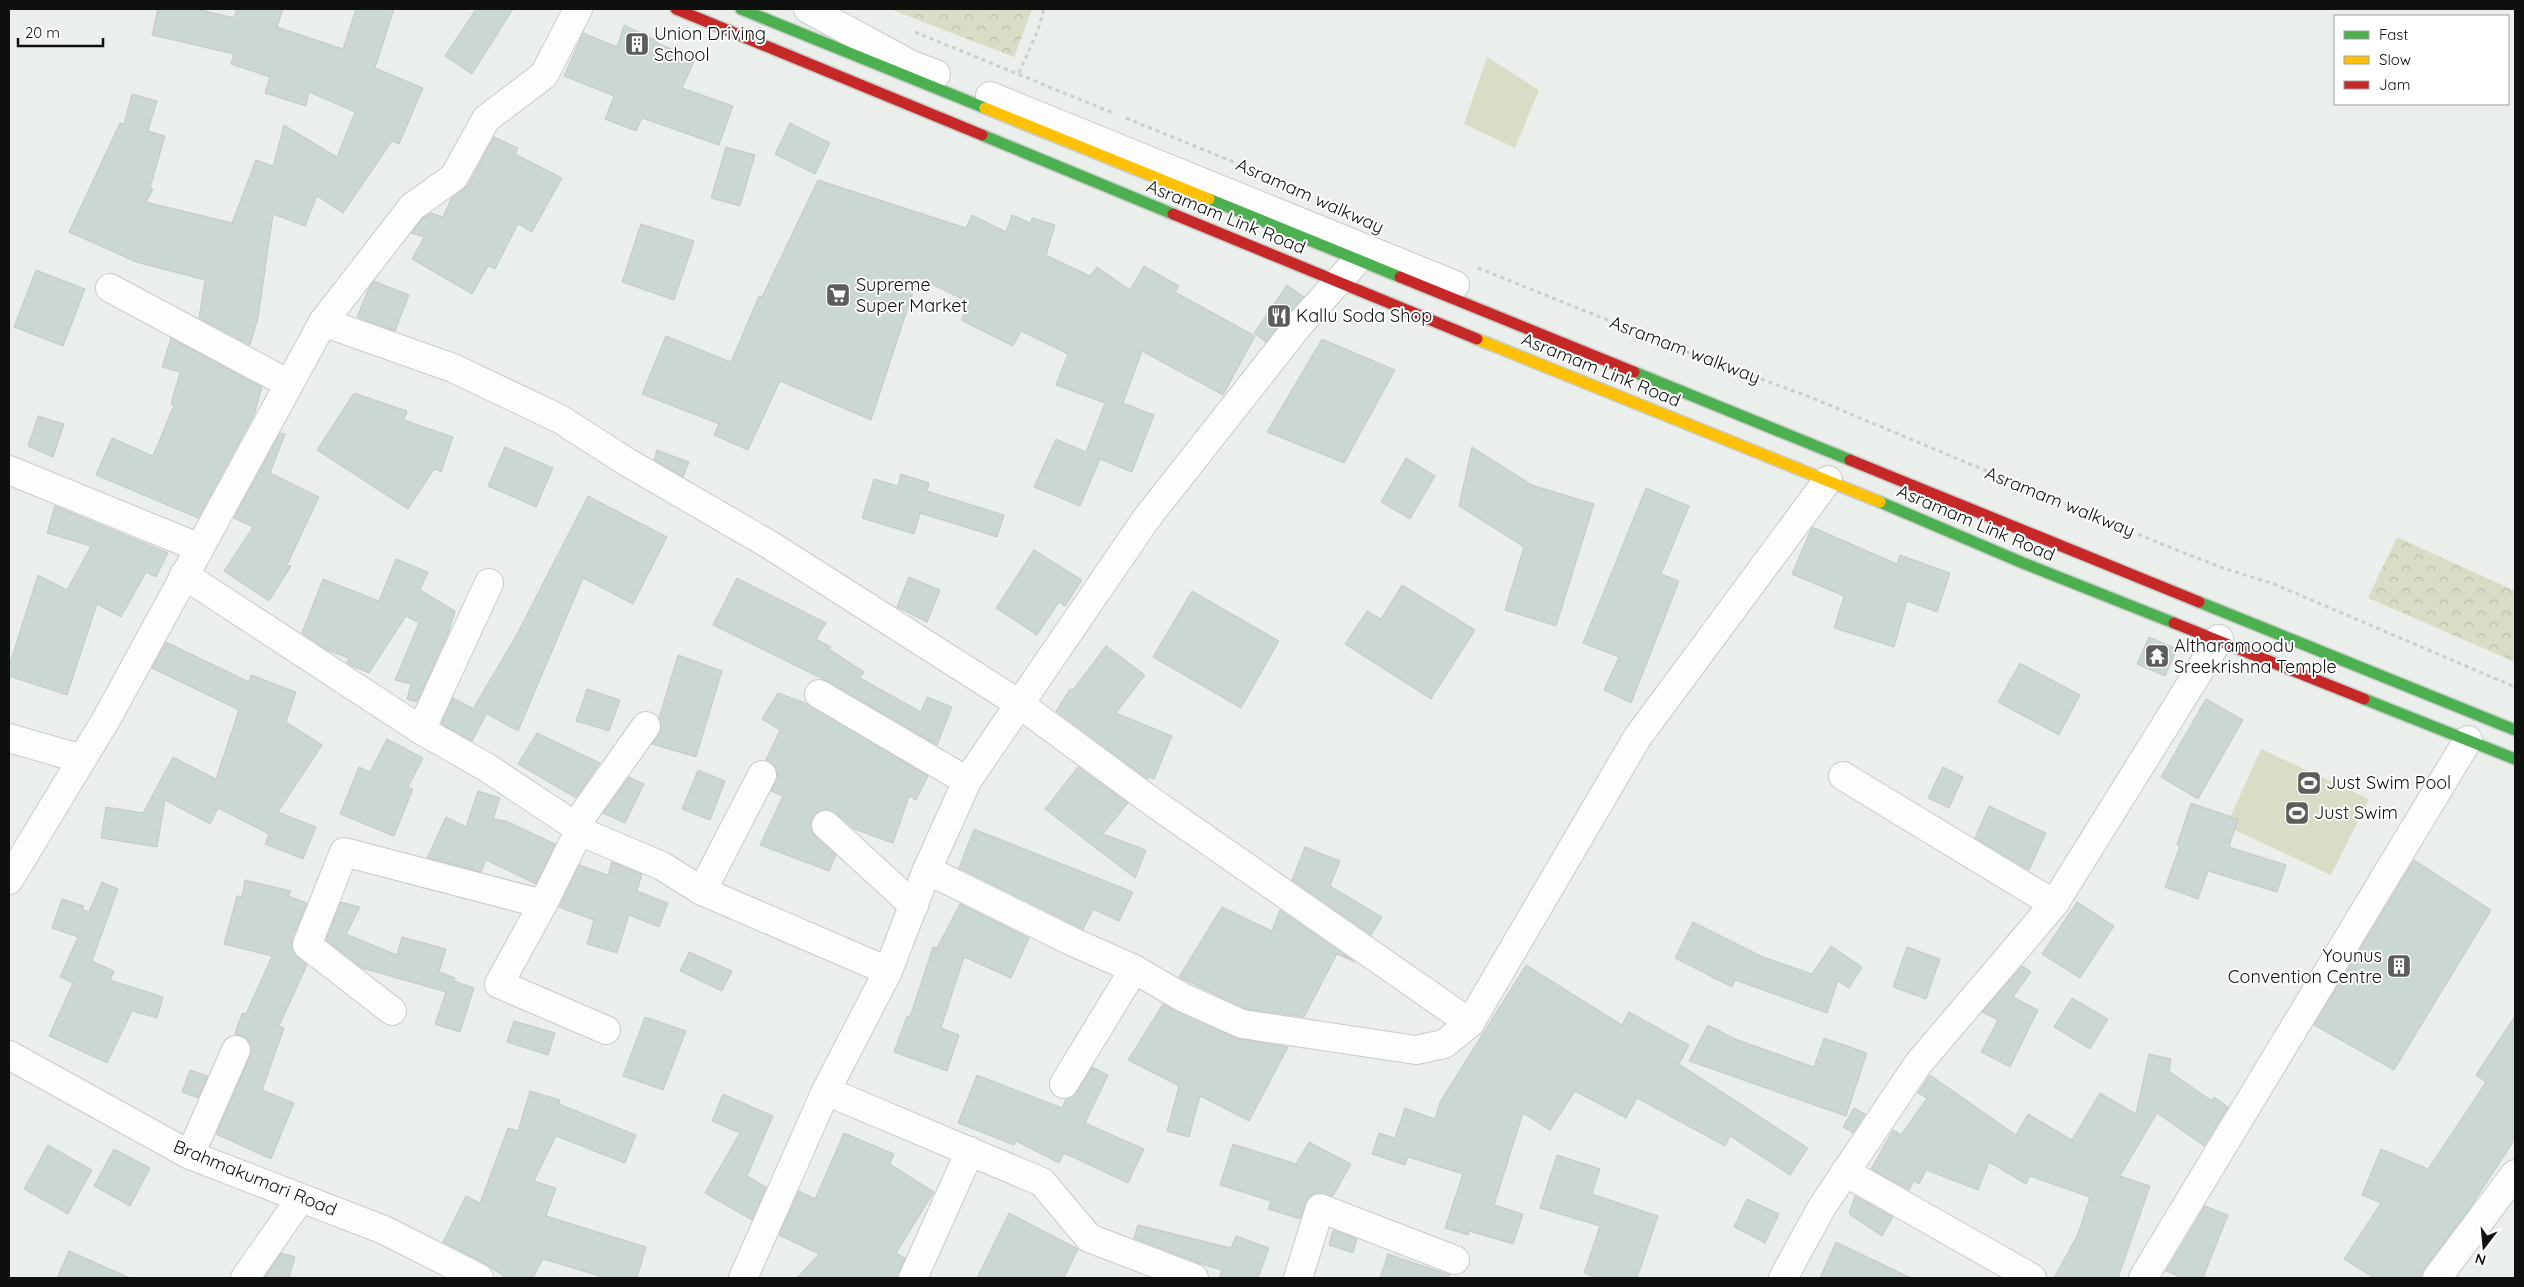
<svg xmlns="http://www.w3.org/2000/svg" width="2524" height="1287" viewBox="0 0 2524 1287" font-family="Quicksand,sans-serif">
<style>
.grass{fill:#daddc6}
.forest{fill:url(#forest-crowns)}
.building{fill:#cbd7d2;stroke:#c5c8c6}
.lines{fill:none;stroke-linecap:round;stroke-linejoin:round}
.street-casing{stroke:#c8ccc9;stroke-width:30}
.fast-casing{stroke:#c8ccc9;stroke-width:14}
.slow-casing{stroke:#c8ccc9;stroke-width:14}
.jam-casing{stroke:#c8ccc9;stroke-width:14}
.path{stroke:#cccdcd;stroke-width:3;stroke-dasharray:4 4;stroke-linecap:butt}
.street{stroke:#fcfdfc;stroke-width:28}
.fast{stroke:#4caf50;stroke-width:11}
.slow{stroke:#ffc107;stroke-width:11}
.jam{stroke:#c62828;stroke-width:11}
.labels{text-anchor:middle;stroke-width:4;stroke-linejoin:round;paint-order:stroke}
.poi-label{font-size:18px;fill:#0e100e;stroke:#fff;text-anchor:start}
.street-label{font-size:18px;fill:#0e100e;stroke:#fff}
</style>
<defs>
<pattern id="forest-crowns" width="20" height="18" patternUnits="userSpaceOnUse" patternTransform="scale(1.25)"><rect width="20" height="18" fill="#daddc6"/><path d="M2 6a3 3 0 1 1 6 0M12 15a3 3 0 1 1 6 0" fill="none" stroke="#babda9"/></pattern>
</defs>
<rect width="100%" height="100%" fill="#eaefeb"/>
<g class="grass">
<path d="M1487 57 1539 90 1515 148 1464 124Z"/>
<path d="M2261 749 2369 799 2331 875 2226 826Z"/>
</g>
<g class="forest">
<path d="M890 9H1032L1014 57Z"/>
<path d="M2397 537 2515 591V662L2368 598Z"/>
</g>
<g class="building">
<path d="M158 9H197L234 18 237 9H283L277 27 343 49 356 9H394L375 68 423 88 399 144 392 141 343 213 317 196 305 226 273 214 258 318 250 345 199 318 205 280 136 262 69 232 120 123 124 124 132 94 157 101 148 131 165 136 150 188 153 189 146 202 232 223 256 160 273 166 284 125 337 157 355 112 309 92 306 106 265 93 270 77 231 64 234 54 152 35Z"/>
<path d="M476 9H513L472 74 445 56Z"/>
<path d="M624 25 658 41 657 43 695 59 682 88 733 106 719 145 642 118 636 131 605 119 614 96 564 76 583 33 617 47Z"/>
<path d="M790 123 830 143 815 174 775 154Z"/>
<path d="M494 137 518 148 515 154 562 178 532 232 518 224 495 269 488 266 472 294 412 259 424 237 411 233 423 218 431 213 443 217 452 197 468 185Z"/>
<path d="M726 147 755 155 740 206 711 198Z"/>
<path d="M818 180 966 228 972 215 1006 232 1012 215 1031 223 1032 218 1055 225 1046 255 1090 276 1097 267 1130 290 1144 266 1179 286 1175 292 1255 336 1223 395 1142 351 1123 403 1154 415 1132 472 1100 459 1080 506 1034 487 1056 439 1086 452 1105 403 1056 385 1068 354 1021 331 1013 346 961 320 970 303 918 277 871 420 780 381 748 450 714 435 719 424 642 394 666 336 731 362 759 296 762 297Z"/>
<path d="M641 224 694 241 674 300 622 282Z"/>
<path d="M36 270 85 289 63 346 14 327Z"/>
<path d="M374 281 409 295 395 331 357 317 369 288Z"/>
<path d="M1287 285 1304 297 1266 342 1254 333Z"/>
<path d="M171 338 262 387 254 415 198 518 96 475 112 438 153 456 174 405 171 404 180 372 162 367Z"/>
<path d="M1322 339 1395 370 1344 463 1267 432Z"/>
<path d="M354 393 407 411 404 420 453 437 441 472 434 469 408 509 317 450Z"/>
<path d="M38 416 64 424 53 457 28 446Z"/>
<path d="M280 433 285 434 270 473 319 497 287 565 291 566 269 601 224 571 253 527 234 518Z"/>
<path d="M505 447 553 468 536 507 488 486Z"/>
<path d="M1472 447 1532 485 1594 504 1556 626 1505 610 1524 547 1459 506Z"/>
<path d="M657 450 689 462 683 477 654 460Z"/>
<path d="M1406 458 1435 476 1410 519 1381 502Z"/>
<path d="M901 474 929 483 927 491 1004 515 997 537 920 513 914 534 862 518 874 479 898 486Z"/>
<path d="M1646 488 1689 506 1661 574 1679 581 1631 703 1604 690 1619 657 1583 643Z"/>
<path d="M588 496 667 537 633 604 583 578 518 731 474 707 516 636Z"/>
<path d="M55 506 168 553 156 577 146 572 121 617 97 604 67 695 9 676V666L38 575 67 590 91 546 47 533Z"/>
<path d="M1812 527 1897 564 1900 555 1950 573 1937 612 1907 601 1894 647 1834 628 1844 596 1792 574Z"/>
<path d="M1034 550 1082 580 1065 606 1059 602 1037 635 996 608Z"/>
<path d="M396 559 428 572 420 590 455 611 449 631 417 702 407 699 411 684 395 680 419 623 406 616 369 673 352 666 347 663 349 658 327 650 302 633 323 579 379 601Z"/>
<path d="M909 577 940 590 927 622 897 607Z"/>
<path d="M737 578 826 623 816 639 831 647 829 649 864 672 860 678 921 712 927 697 952 707 937 745 827 681 713 625Z"/>
<path d="M1402 585 1475 630 1431 699 1345 644 1367 611 1381 619Z"/>
<path d="M1192 591 1279 641 1241 708 1153 657Z"/>
<path d="M2149 637 2177 649 2165 676 2137 664Z"/>
<path d="M166 642 249 682 251 675 296 692 286 722 322 745 278 812 316 827 303 859 265 844 269 834 218 808 210 824 165 800 157 847 101 838 106 807 143 813 173 757 216 779 239 710 152 668Z"/>
<path d="M1106 646 1145 675 1116 713 1172 736 1154 779 1149 777 1147 779 1056 711 1070 689 1073 690Z"/>
<path d="M678 655 722 671 696 757 652 744 661 728 659 718Z"/>
<path d="M2020 663 2080 695 2059 735 1998 702Z"/>
<path d="M587 689 620 700 609 731 576 721Z"/>
<path d="M778 693 808 704 928 776 916 800 909 796 893 843 854 829 837 814 829 810H821L815 814 811 822V830L815 836 836 855 829 871 760 845 783 796 771 791 778 774 775 766 766 760 780 730 762 719Z"/>
<path d="M453 698 486 715 472 741 441 724Z"/>
<path d="M2206 699 2243 720 2198 799 2161 777Z"/>
<path d="M537 733 600 763 576 798 518 764Z"/>
<path d="M387 739 423 758 408 787 413 789 394 836 340 814 359 767 370 772Z"/>
<path d="M1078 767 1128 803 1103 834 1146 850 1135 878 1045 809Z"/>
<path d="M1943 767 1963 777 1949 808 1928 798Z"/>
<path d="M698 770 725 781 710 820 682 809Z"/>
<path d="M629 777 644 784 625 823 603 813Z"/>
<path d="M478 791 500 798 493 819 506 821 555 844 536 884 486 860 481 872 427 858 446 817 466 827Z"/>
<path d="M2191 803 2238 819 2229 847 2286 865 2277 892 2208 871 2198 899 2165 887 2180 846 2177 845Z"/>
<path d="M1989 806 2046 833 2029 870 1975 838Z"/>
<path d="M974 829 1133 892 1119 921 1093 909 1083 929 959 868Z"/>
<path d="M1305 847 1340 861 1330 886 1382 917 1371 935 1292 880Z"/>
<path d="M2414 860 2491 910 2394 1070 2314 1025Z"/>
<path d="M612 862 642 874 637 891 668 903 659 927 629 915 617 953 587 944 594 920 559 907 579 865 608 875Z"/>
<path d="M245 880 291 891 288 896 307 903 292 939V949L297 957 307 965 279 1026 284 1028 262 1090 294 1103 271 1159 216 1134 250 1056 251 1048 248 1040 242 1036 235 1034 242 1013 246 1014 272 956 224 944 237 896 242 897Z"/>
<path d="M102 882 118 889 92 961 114 971 110 980 163 997 157 1018 132 1011 107 1063 49 1036 73 983 60 977 78 937 52 928 62 899 84 906 82 909 89 912Z"/>
<path d="M341 902 360 907 346 934 397 955 402 937 446 949 439 972 455 978 454 981 474 988 460 1032 435 1024 446 992 362 968 326 940Z"/>
<path d="M2077 902 2114 926 2080 978 2042 954Z"/>
<path d="M960 904 1029 938 1011 978 964 957 941 1028 959 1035 947 1071 894 1052 907 1016 910 1017 933 947 937 948Z"/>
<path d="M1222 907 1272 931 1280 910 1355 962 1337 954 1304 1017 1246 1009 1179 977Z"/>
<path d="M1693 922 1763 957 1812 974 1831 946 1862 967 1849 988 1838 981 1827 1013 1735 980 1732 987 1675 958Z"/>
<path d="M1907 947 1940 959 1926 999 1893 987Z"/>
<path d="M689 952 732 971 722 991 680 971Z"/>
<path d="M1526 965 1622 1025 1629 1012 1689 1045 1679 1064 1808 1148 1790 1175 1730 1136 1725 1146 1637 1098 1626 1118 1575 1091 1550 1130 1523 1113 1494 1205 1523 1214 1513 1244 1469 1231 1468 1235 1445 1228 1463 1174 1408 1157 1405 1165 1372 1154 1379 1133 1395 1138 1405 1108 1435 1119 1440 1102Z"/>
<path d="M2022 966 2031 972 2013 997 2038 1010 2010 1067 1981 1052 1998 1020 1982 1012Z"/>
<path d="M2072 998 2108 1019 2090 1049 2054 1027Z"/>
<path d="M1163 1004 1236 1038 1288 1047 1249 1121 1200 1096 1189 1137 1167 1131 1179 1086 1128 1060Z"/>
<path d="M2515 1016V1139L2468 1211 2424 1269 2422 1278H2374L2344 1259 2381 1203 2362 1195 2381 1149 2428 1169 2486 1082 2476 1075Z"/>
<path d="M645 1017 686 1031 663 1090 623 1076Z"/>
<path d="M514 1021 555 1033 548 1055 507 1042Z"/>
<path d="M1708 1025 1735 1039 1814 1067 1824 1038 1867 1053 1846 1116 1689 1061Z"/>
<path d="M2149 1054 2171 1059 2169 1071 2212 1101 2214 1097 2228 1107 2204 1146 2157 1113 2120 1176 2150 1186 2118 1278H2054L2078 1234 2090 1197 2030 1176 2026 1184 1989 1162 1978 1190 1926 1170 1919 1184 1914 1181 1909 1190 1871 1169 1893 1130 1901 1135 1927 1098 1918 1093 1930 1075 2016 1135 2028 1114 2072 1140 2100 1093 2136 1114Z"/>
<path d="M1092 1067 1108 1075 1085 1123 1144 1149 1128 1183 1064 1153 1059 1163 1016 1141 1014 1145 958 1123 977 1075 1062 1108 1066 1099 1077 1092Z"/>
<path d="M190 1070 208 1076 198 1098 182 1092Z"/>
<path d="M530 1091 560 1100 559 1104 636 1135 625 1163 556 1136 534 1181 556 1188 546 1216 646 1247 637 1278H606L543 1259 533 1278H506L486 1264 443 1242 466 1196 480 1203 508 1128 518 1131Z"/>
<path d="M723 1094 773 1116 747 1176 766 1187 752 1220 705 1193 740 1133 712 1121Z"/>
<path d="M1854 1108 1865 1114 1853 1133 1843 1127Z"/>
<path d="M844 1133 894 1154 890 1164 934 1192 896 1253 905 1258 898 1278H797L819 1254 779 1235 799 1191 815 1199Z"/>
<path d="M1309 1142 1351 1164 1333 1196 1318 1193 1310 1196 1300 1219 1268 1209 1271 1201 1220 1185 1233 1144 1296 1164Z"/>
<path d="M48 1145 92 1170 68 1214 24 1189Z"/>
<path d="M114 1149 150 1168 130 1206 94 1186Z"/>
<path d="M1557 1155 1600 1169 1592 1194 1658 1216 1637 1278H1598L1584 1273 1600 1226 1540 1208Z"/>
<path d="M1855 1196 1893 1217 1882 1236 1849 1214Z"/>
<path d="M1747 1199 1779 1214 1765 1243 1734 1227Z"/>
<path d="M2205 1206 2228 1215 2203 1278H2183L2166 1271Z"/>
<path d="M1009 1213 1078 1249 1064 1278H977Z"/>
<path d="M1138 1225 1231 1248 1236 1236 1269 1248 1258 1278H1219L1222 1270 1201 1264 1134 1238Z"/>
<path d="M1333 1230 1357 1239 1353 1253 1329 1245Z"/>
<path d="M1836 1242 1911 1278H1820Z"/>
<path d="M69 1251 130 1278H57Z"/>
<path d="M281 1253 295 1257 289 1278H264Z"/>
<path d="M1388 1254 1450 1275 1449 1278H1380Z"/>
</g>
<g class="lines">
<defs>
<g id="street">
<path d="M808 9 912 65 936 74"/>
<path d="M990 96 1455 285"/>
<path d="M110 288 289 384"/>
<path d="M323 322 453 368 560 419 627 462 770 545 1018 703 1154 803 1470 1023"/>
<path d="M9 470 200 548"/>
<path d="M184 575 421 730 486 767 575 826 579 831 662 866 702 891 888 971"/>
<path d="M819 694 967 781"/>
<path d="M421 730 489 583"/>
<path d="M9 738 82 759"/>
<path d="M1843 776 2054 904"/>
<path d="M826 825 914 906"/>
<path d="M575 826 646 726"/>
<path d="M927 870 1071 941 1134 969 1182 997 1242 1024 1416 1050 1444 1044 1470 1023 1637 738 1828 480"/>
<path d="M9 880 107 718 323 322 412 207 454 177 486 119 544 75 578 9"/>
<path d="M702 891 762 775"/>
<path d="M543 904 499 984 606 1030"/>
<path d="M392 1011 307 945 344 852 543 904 579 831"/>
<path d="M9 1055 190 1155 384 1230 479 1278"/>
<path d="M1064 1084 1134 969"/>
<path d="M826 1091 1042 1182 1089 1238 1194 1278"/>
<path d="M190 1155 236 1050"/>
<path d="M1845 1172 2032 1278"/>
<path d="M245 1278 301 1198"/>
<path d="M743 1278 826 1091 888 971 927 870 967 781 1146 519 1298 326 1353 265"/>
<path d="M913 1278 970 1151"/>
<path d="M1298 1278 1320 1208 1455 1260"/>
<path d="M1783 1278 1822 1207 1918 1064 2054 904 2219 639"/>
<path d="M2143 1278 2468 740"/>
<path d="M2437 1278 2515 1174"/>
</g>
<g id="fast">
<path d="M741 9 985 108"/>
<path d="M982 135 1173 214"/>
<path d="M1209 199 1400 277"/>
<path d="M1634 372 1850 460"/>
<path d="M1880 502 2023 563 2174 623"/>
<path d="M2199 602 2515 730"/>
<path d="M2364 699 2515 759"/>
</g>
<g id="slow">
<path d="M985 108 1209 199"/>
<path d="M1477 339 1880 502"/>
</g>
<g id="jam">
<path d="M676 9 982 135"/>
<path d="M1173 214 1477 339"/>
<path d="M1400 277 1634 372"/>
<path d="M1850 460 2199 602"/>
<path d="M2174 623 2364 699"/>
</g>
</defs>
<use href="#street" class="street-casing"/>
<use href="#fast" class="fast-casing"/>
<use href="#slow" class="slow-casing"/>
<use href="#jam" class="jam-casing"/>
<g class="path">
<path d="M915 32 1113 113"/>
<path d="M1019 73 1038 30 1044 9"/>
<path d="M1126 118 1268 176"/>
<path d="M1478 268 1682 350 1810 397 2164 545 2223 568 2274 584 2515 687"/>
</g>
<use href="#street" class="street"/>
<use href="#fast" class="fast"/>
<use href="#slow" class="slow"/>
<use href="#jam" class="jam"/>
</g>
<defs>
<symbol id="building-square" viewBox="-11 -11 22 22"><rect x="-9" y="-9" width="18" height="18" rx="4" fill="#5b5e5b" stroke="#fff"/><path d="M-4-6H4V6H1V3H-1V6H-4ZM-2.5-4.3h1.7v1.8h-1.7ZM.8-4.3h1.7v1.8H.8ZM-2.5-1h1.7V.8h-1.7ZM.8-1h1.7V.8H.8Z" fill="#fff"/></symbol>
<symbol id="supermarket-square" viewBox="-11 -11 22 22"><rect x="-9" y="-9" width="18" height="18" rx="4" fill="#5b5e5b" stroke="#fff"/><path d="M-6-5.5h2.5l.6 2H6L4.5 2H-2.5L-4.4-4H-6ZM-1.5 3.2a1.3 1.3 0 1 0 .1 0ZM3 3.2a1.3 1.3 0 1 0 .1 0Z" fill="#fff"/></symbol>
<symbol id="restaurant-square" viewBox="-11 -11 22 22"><rect x="-9" y="-9" width="18" height="18" rx="4" fill="#5b5e5b" stroke="#fff"/><path d="M-5-6h1v4h1v-4h1v4h1v-4h1v5L-1.5 .5V6h-2V.5L-5-1ZM5-6V6H3V1.5H1.5Q1.5-4 5-6Z" fill="#fff"/></symbol>
<symbol id="temple-square" viewBox="-11 -11 22 22"><rect x="-9" y="-9" width="18" height="18" rx="4" fill="#5b5e5b" stroke="#fff"/><path d="M0-6L5-2H3V0L6.5 2.5H4V6H1.5V3h-3V6H-4V2.5H-6.5L-3 0V-2H-5Z" fill="#fff"/></symbol>
<symbol id="stadium-square" viewBox="-11 -11 22 22"><rect x="-9" y="-9" width="18" height="18" rx="4" fill="#5b5e5b" stroke="#fff"/><path d="M0-5a6.5 5 0 1 0 0 10a6.5 5 0 1 0 0-10ZM-3.5-1.8h7v3.6h-7Z" fill="#fff"/></symbol>
</defs>
<g fill-rule="evenodd">
<use href="#building-square" x="623" y="30" width="28" height="28"/>
<use href="#supermarket-square" x="824" y="281" width="28" height="28"/>
<use href="#restaurant-square" x="1265" y="302" width="28" height="28"/>
<use href="#temple-square" x="2143" y="642" width="28" height="28"/>
<use href="#stadium-square" x="2295" y="769" width="28" height="28"/>
<use href="#stadium-square" x="2283" y="799" width="28" height="28"/>
<use href="#building-square" x="2385" y="952" width="28" height="28"/>
</g>
<g class="labels">
<g class="poi-label">
<text x="654" y="40">Union Driving<tspan x="654" dy="21">School</tspan></text>
<text x="856" y="291">Supreme<tspan x="856" dy="21">Super Market</tspan></text>
<text x="1296" y="322">Kallu Soda Shop</text>
<text x="2174" y="652">Altharamoodu<tspan x="2174" dy="21">Sreekrishna Temple</tspan></text>
<text x="2326" y="789">Just Swim Pool</text>
<text x="2314" y="819">Just Swim</text>
<text x="2382" y="962" text-anchor="end">Younus<tspan x="2382" dy="21">Convention Centre</tspan></text>
</g>
<g class="street-label">
<text transform="translate(1310 196) rotate(24)" y="6">Asramam walkway</text>
<text transform="translate(1226 217) rotate(22)" y="6">Asramam Link Road</text>
<text transform="translate(1685 350) rotate(21)" y="6">Asramam walkway</text>
<text transform="translate(1601 370) rotate(22)" y="6">Asramam Link Road</text>
<text transform="translate(2060 502) rotate(22)" y="6">Asramam walkway</text>
<text transform="translate(1976 523) rotate(23)" y="6">Asramam Link Road</text>
<text transform="translate(255 1178) rotate(22)" y="6">Brahmakumari Road</text>
</g>
</g>
<rect width="2524" height="1287" fill="none" stroke="#0e100e" stroke-width="20"/>
<rect x="2334" y="15" width="175" height="90" fill="#ffffff" stroke="#9f9f9f"/>
<rect x="2344" y="31" width="25" height="8" fill="#4caf50" stroke="#9f9f9f"/>
<text x="2379" y="40" font-size="15" fill="#0e100e">Fast</text>
<rect x="2344" y="56" width="25" height="8" fill="#ffc107" stroke="#9f9f9f"/>
<text x="2379" y="65" font-size="15" fill="#0e100e">Slow</text>
<rect x="2344" y="81" width="25" height="8" fill="#c62828" stroke="#9f9f9f"/>
<text x="2379" y="90" font-size="15" fill="#0e100e">Jam</text>
<g transform="translate(2484 1247) rotate(196)" stroke="#ffffff" stroke-width="4" paint-order="stroke">
<path d="M0-4L9 19L0 12L-9 19Z" fill="#0e100e"/>
<text y="-8" font-size="14" font-weight="bold" text-anchor="middle" fill="#0e100e">N</text>
</g>
<path d="M18 38v8h85v-8" fill="none" stroke="#0e100e" stroke-width="2.5"/>
<text x="25" y="38" font-size="15" fill="#0e100e" stroke="#ffffff" stroke-width="4" paint-order="stroke">20 m</text>
</svg>
